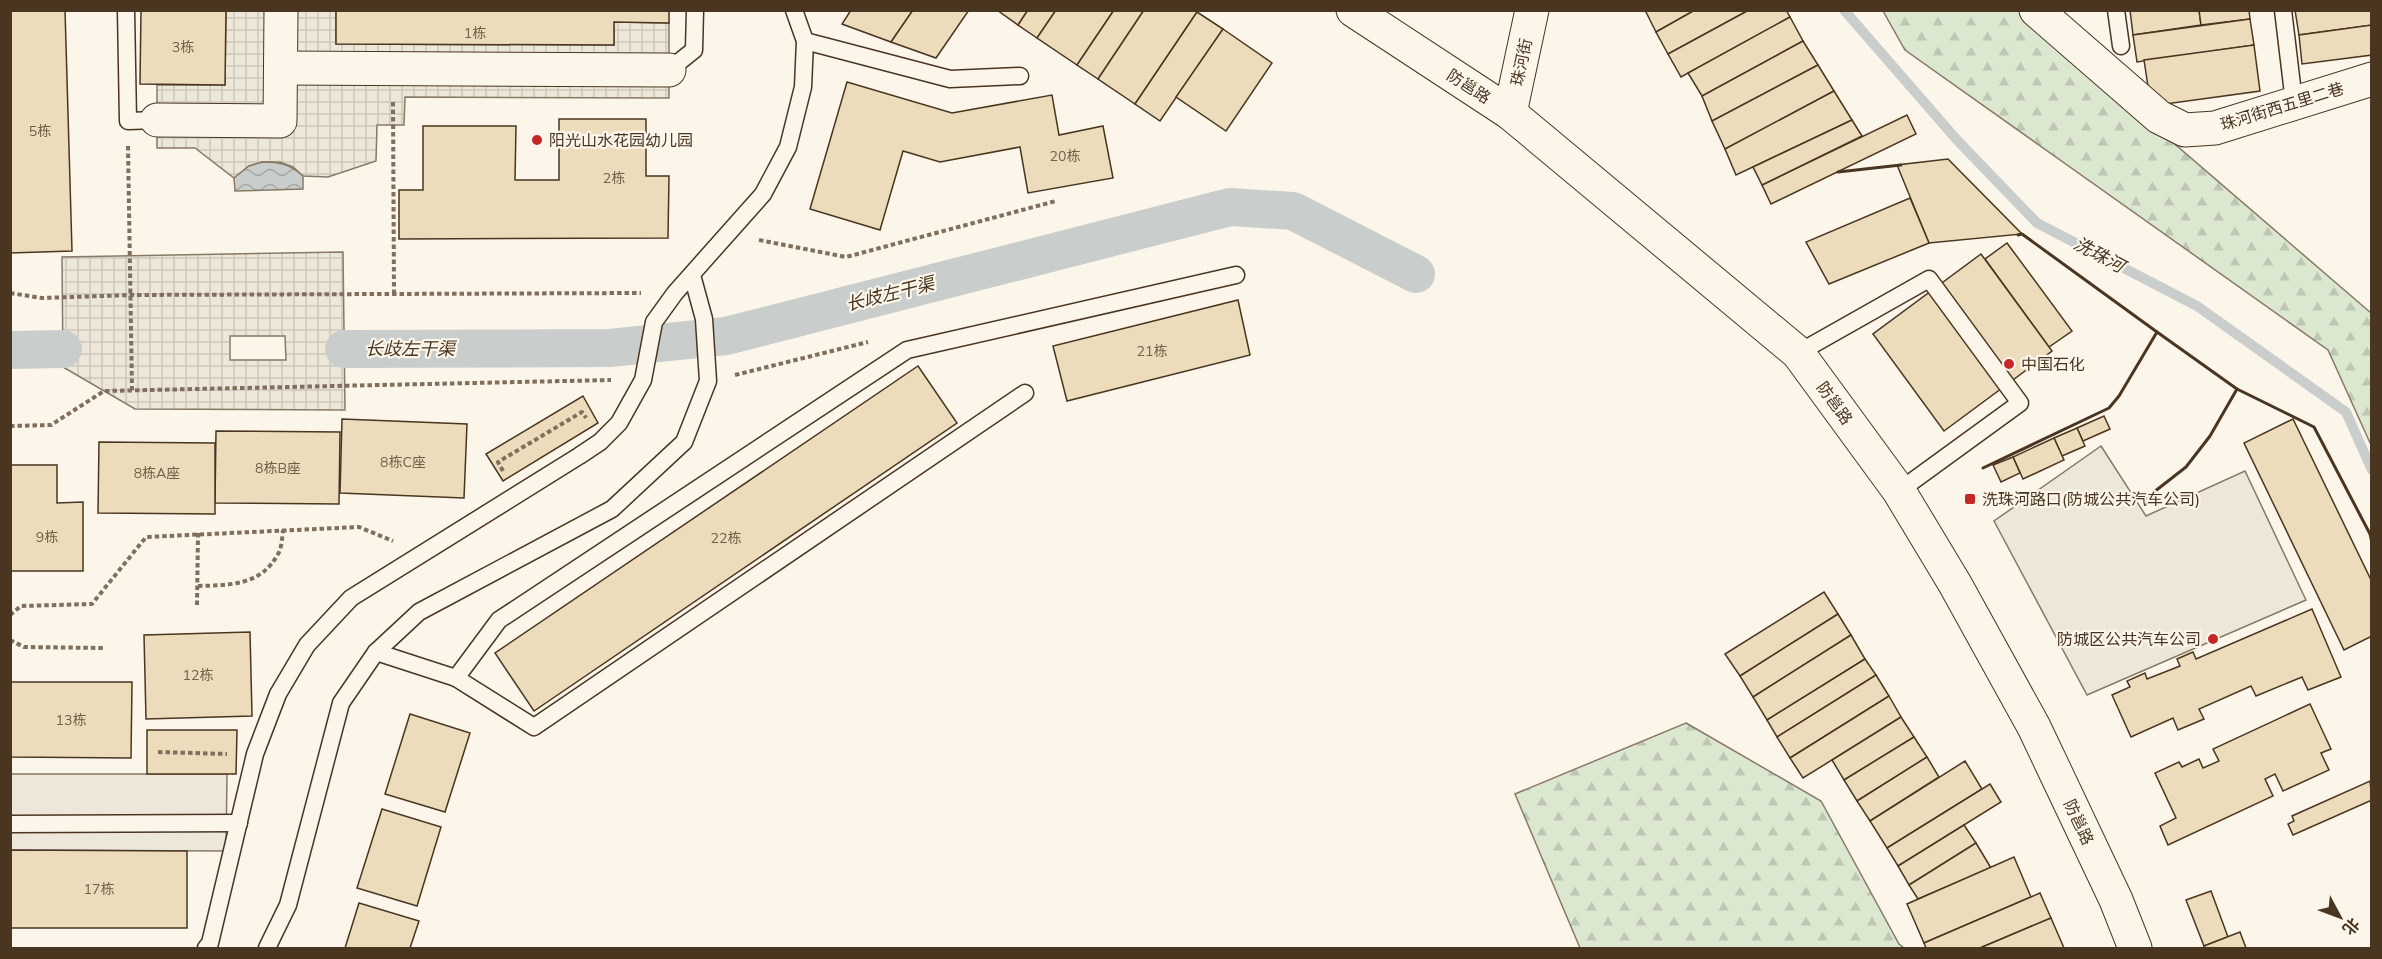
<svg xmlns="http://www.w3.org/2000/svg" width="2382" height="959" viewBox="0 0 2382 959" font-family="Mulish,'Noto Sans SC',sans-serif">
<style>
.forest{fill:url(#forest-firs);stroke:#887966;stroke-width:1.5}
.parking{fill:#ede7d9;stroke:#887966;stroke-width:1.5}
.plaza{fill:url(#plaza-grid);stroke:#887966;stroke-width:1.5;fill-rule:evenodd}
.water{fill:url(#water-waves);stroke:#887966;stroke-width:1.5}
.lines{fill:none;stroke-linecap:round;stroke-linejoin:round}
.stream{stroke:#c9cecd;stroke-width:10}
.canal{stroke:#c9cecd;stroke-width:38}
.building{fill:#ecdcbc;stroke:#4a3520;stroke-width:1.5}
.lane-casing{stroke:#4a3520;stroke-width:19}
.street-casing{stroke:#4a3520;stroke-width:35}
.secondary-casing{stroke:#4a3520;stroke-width:35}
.highway-casing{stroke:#4a3520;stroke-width:35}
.path{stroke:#7f6f5c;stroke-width:4;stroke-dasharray:4.5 3;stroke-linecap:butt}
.lane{stroke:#fbf6e9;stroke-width:16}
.street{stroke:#fbf6e9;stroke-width:33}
.secondary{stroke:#fbf6e9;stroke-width:33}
.highway{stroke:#fbf6e9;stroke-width:33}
.wall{stroke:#4a3520;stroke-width:3}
.poi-dot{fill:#c62828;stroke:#fbf6e9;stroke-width:2}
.labels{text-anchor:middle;stroke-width:4.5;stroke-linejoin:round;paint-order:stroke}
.number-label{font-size:14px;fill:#725f47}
.street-label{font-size:16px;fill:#4a3520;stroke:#fbf6e9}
.poi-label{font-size:16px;fill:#4a3520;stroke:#fbf6e9;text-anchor:start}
.water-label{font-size:18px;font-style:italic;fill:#4a3520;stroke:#fbf6e9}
</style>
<defs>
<pattern id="forest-firs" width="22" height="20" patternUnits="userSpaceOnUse" patternTransform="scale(1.5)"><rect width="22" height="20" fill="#dce7d0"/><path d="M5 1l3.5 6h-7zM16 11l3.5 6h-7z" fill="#bec7b2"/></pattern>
<pattern id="plaza-grid" width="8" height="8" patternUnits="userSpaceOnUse" patternTransform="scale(1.5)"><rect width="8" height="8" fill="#ede7d9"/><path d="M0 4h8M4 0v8" fill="none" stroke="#cdc7ba"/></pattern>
<pattern id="water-waves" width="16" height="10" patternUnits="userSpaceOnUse" patternTransform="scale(1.5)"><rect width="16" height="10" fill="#c9cecd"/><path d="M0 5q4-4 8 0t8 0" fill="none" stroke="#a5a8a6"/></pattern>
</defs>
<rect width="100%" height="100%" fill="#fbf6e9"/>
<g class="forest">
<path d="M1883 11H2020L2371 313V445L2328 350 1905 50Z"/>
<path d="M1686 723 1821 801 1899 944 1904 948H1580L1515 794Z"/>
</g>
<g class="parking">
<path d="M2101 446 2146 516 2245 471 2306 600 2087 695 1994 521Z"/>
<path d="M11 774H227L226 851 11 850Z"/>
</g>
<g class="plaza">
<path d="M226 11H336V44L614 45V22L669 23V98L405 97 404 125H377L376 161 328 177 303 176 293 167 280 162H262L249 166 234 178 195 148H157V85H225Z"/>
<path d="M343 252 345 410 135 409 63 367 62 257ZM230 336H285L286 360H230Z"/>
</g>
<path class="water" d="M262 162C280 162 290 164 303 176V189L235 191 234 178 249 166Z"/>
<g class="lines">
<path class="stream" d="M1844 10 1957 140 2037 223 2197 306 2346 412 2372 470"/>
<g class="canal">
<path d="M344 349 610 348 726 336 1230 207 1293 211 1416 274"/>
<path d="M10 350 63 349"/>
</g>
</g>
<g class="building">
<path d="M10 10H65L72 251 10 253Z"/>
<path d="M141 10H226L225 85 140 84Z"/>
<path d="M336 10H669V23L614 22V45L336 44Z"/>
<path d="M851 10H913L891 42 842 24Z"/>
<path d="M913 10H969L936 58 891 42Z"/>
<path d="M997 10H1028L1018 25Z"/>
<path d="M1028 10H1056L1037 38 1018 25Z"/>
<path d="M1056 10H1114L1077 65 1037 38Z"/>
<path d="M1114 10H1144L1098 79 1077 65Z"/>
<path d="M1144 10H1194L1197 12 1135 104 1098 79Z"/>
<path d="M1645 10H1695L1656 32Z"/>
<path d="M1695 10H1749L1668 54 1656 32Z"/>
<path d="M1749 10H1786L1790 17 1681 77 1668 54Z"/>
<path d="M2130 10H2199L2201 25 2133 35Z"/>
<path d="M2199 10H2249L2250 19 2201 25Z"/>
<path d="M2295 10H2372V25L2299 35Z"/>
<path d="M1197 12 1223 29 1160 121 1135 104Z"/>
<path d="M1790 17 1803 41 1702 96 1688 73Z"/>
<path d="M2250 19 2254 45 2137 62 2133 35Z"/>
<path d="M2372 25V55L2302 64 2299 35Z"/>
<path d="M1223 29 1272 63 1226 131 1176 97Z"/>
<path d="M1803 41 1818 65 1712 121 1702 96Z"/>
<path d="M2254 45 2260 91 2151 106 2144 60Z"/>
<path d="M1818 65 1834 91 1725 149 1712 121Z"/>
<path d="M847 82 952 113 1052 95 1059 135 1103 126 1113 178 1028 193 1020 147 940 162 903 151 880 230 810 209Z"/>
<path d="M1834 91 1852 120 1736 175 1725 149Z"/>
<path d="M1907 115 1916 134 1771 204 1762 185Z"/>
<path d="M559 119H646V176H669L668 238 399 239V190H423V126H516L515 180H559Z"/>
<path d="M1852 120 1862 136 1762 185 1753 167Z"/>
<path d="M1948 159 2022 234 1929 243 1897 165Z"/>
<path d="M1910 198 1929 243 1829 284 1806 242Z"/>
<path d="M2007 243 2072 331 2049 347 1985 259Z"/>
<path d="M1981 254 2052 351 1944 431 1873 334Z"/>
<path d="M1238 300 1250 355 1067 401 1053 346Z"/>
<path d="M918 366 957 423 534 711 495 653Z"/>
<path d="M583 396 598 423 503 481 486 454Z"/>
<path d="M2104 416 2110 429 2083 441 2077 428Z"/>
<path d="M342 419 467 424 464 498 340 493Z"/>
<path d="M2293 419 2372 582V636L2344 650 2244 443Z"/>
<path d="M2077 428 2085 446 2062 456 2054 438Z"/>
<path d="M216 431 340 432 339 504 215 503Z"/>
<path d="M2054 438 2064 460 2023 479 2013 457Z"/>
<path d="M99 442 215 443V514L98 513Z"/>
<path d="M2013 457 2020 473 2001 482 1993 465Z"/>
<path d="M10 465H57V503L83 502V571H10Z"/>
<path d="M1824 592 1838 614 1740 676 1725 654Z"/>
<path d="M2312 609 2341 677 2308 690 2302 677 2256 696 2251 686 2199 709 2204 719 2178 730 2173 718 2131 737 2112 695 2130 687 2127 681 2145 673 2147 679 2180 666 2177 659 2193 652 2196 659Z"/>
<path d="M1838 614 1851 635 1753 697 1740 676Z"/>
<path d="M250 632 252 716 146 719 144 635Z"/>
<path d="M1851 635 1865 659 1767 720 1753 697Z"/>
<path d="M1865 659 1876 675 1777 737 1767 720Z"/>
<path d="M1876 675 1889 696 1790 758 1777 737Z"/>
<path d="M10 682H132L131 758 10 757Z"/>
<path d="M1889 696 1901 717 1803 778 1790 758Z"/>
<path d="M2310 704 2331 749 2321 753 2329 770 2283 791 2275 774 2265 779 2273 796 2168 845 2160 826 2176 818 2155 773 2179 762 2182 767 2199 759 2203 768 2219 761 2213 749Z"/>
<path d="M410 714 470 733 445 812 385 794Z"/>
<path d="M1901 717 1914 737 1844 780 1832 760Z"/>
<path d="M147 730H237L236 774H147Z"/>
<path d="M1914 737 1927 757 1857 801 1844 780Z"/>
<path d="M1927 757 1939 777 1870 821 1857 801Z"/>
<path d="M1965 761 1982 789 1887 848 1870 821Z"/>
<path d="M2370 781 2372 800 2293 835 2288 824 2294 821 2292 816Z"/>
<path d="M1990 784 2001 802 1898 866 1887 848Z"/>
<path d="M382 809 441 827 417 906 357 888Z"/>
<path d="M1964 825 1976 843 1909 885 1898 866Z"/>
<path d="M1976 843 1991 868 1918 899 1909 885Z"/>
<path d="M10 850 187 851V928H10Z"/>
<path d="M2014 857 2031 897 1924 943 1907 904Z"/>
<path d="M2211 891 2228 937 2204 946 2186 900Z"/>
<path d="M2040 893 2051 918 1980 948H1926L1924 943Z"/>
<path d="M359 903 419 921 410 948H345Z"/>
<path d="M2051 918 2064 948H1980Z"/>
<path d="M2240 932 2246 948H2205L2204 946Z"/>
</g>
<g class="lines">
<defs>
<g id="lane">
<path d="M126 10 128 121 157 120"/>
<path d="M2116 10 2121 46"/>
<path d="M2283 10 2294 102"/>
<path d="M805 41 950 79 1020 76"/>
<path d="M669 70 694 50 695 10"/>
<path d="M1798 353 1929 279 2020 403 1899 491"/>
<path d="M376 652 456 678 534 727 1025 393"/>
<path d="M456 678 499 620 907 350 1236 275"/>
<path d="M10 824 239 823"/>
<path d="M206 948 210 943 255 754 278 694 307 645 351 598 579 456 600 442 619 423 643 380 654 322 675 293 763 194 788 147 803 87 805 41 794 10"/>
<path d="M267 948 288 905 341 703 376 652 419 612 612 509 684 442 708 381 704 319 692 275"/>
</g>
<g id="street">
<path d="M2036 10 2159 117 2185 130 2215 128 2372 79"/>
<path d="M281 68 669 70"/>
<path d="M157 120 280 121 281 10"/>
</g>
<path id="secondary" d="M1510 113 1532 10"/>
<path id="highway" d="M1353 10 1510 113 1798 353 1899 491 1955 584 2034 727 2116 900 2135 948"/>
</defs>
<use href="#lane" class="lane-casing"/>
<use href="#street" class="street-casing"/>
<use href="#secondary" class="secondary-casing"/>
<use href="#highway" class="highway-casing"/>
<g class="path">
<path d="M393 102 394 294"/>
<path d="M128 146 132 390"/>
<path d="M759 240 846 257 1056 201"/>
<path d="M10 293 42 298 131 295 641 293"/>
<path d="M735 375 868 342"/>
<path d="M10 426 51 425 104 391 611 380"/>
<path d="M503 471 498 462 582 412 586 418"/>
<path d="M198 586C229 585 261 586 278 554 282 548 282 537 283 530"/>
<path d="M197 605 198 533"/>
<path d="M10 615 21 606 92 604 146 537 359 527 393 541"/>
<path d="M10 640 24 647 105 648"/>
<path d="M158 752 227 754"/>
</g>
<use href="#lane" class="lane"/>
<use href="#street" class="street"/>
<use href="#secondary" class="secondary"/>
<use href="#highway" class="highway"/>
<g class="wall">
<path d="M1838 172 1901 165"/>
<path d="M2157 332 2237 389 2314 427 2370 534 2372 543"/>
<path d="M1983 468 2109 408 2119 396 2157 332 2022 234 2018 235"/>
<path d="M2145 499 2186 467 2210 436 2237 389"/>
</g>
</g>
<g class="poi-dot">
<circle cx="537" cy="140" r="6"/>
<circle cx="2009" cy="364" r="6"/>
<rect x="1964" y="493" width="12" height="12" rx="3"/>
<circle cx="2213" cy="639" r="6"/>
</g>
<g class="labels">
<g class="number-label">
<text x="475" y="38">1栋</text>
<text x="183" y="52">3栋</text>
<text x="40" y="136">5栋</text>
<text x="1065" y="161">20栋</text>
<text x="614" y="183">2栋</text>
<text x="1152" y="356">21栋</text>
<text x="403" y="467">8栋C座</text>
<text x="278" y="473">8栋B座</text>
<text x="157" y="478">8栋A座</text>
<text x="47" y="542">9栋</text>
<text x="726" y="543">22栋</text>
<text x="198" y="680">12栋</text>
<text x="71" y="725">13栋</text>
<text x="99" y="894">17栋</text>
</g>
<g class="street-label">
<text transform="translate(1521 62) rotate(-78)" y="6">珠河街</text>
<text transform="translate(1469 86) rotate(33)" y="6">防邕路</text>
<text transform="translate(2282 106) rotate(-17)" y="6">珠河街西五里二巷</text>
<text transform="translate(1835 403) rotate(54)" y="6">防邕路</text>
<text transform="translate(2079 822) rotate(65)" y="6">防邕路</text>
</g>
<g class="poi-label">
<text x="549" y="146">阳光山水花园幼儿园</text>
<text x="2021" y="370">中国石化</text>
<text x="1982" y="505">洗珠河路口(防城公共汽车公司)</text>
<text x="2201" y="645" text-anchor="end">防城区公共汽车公司</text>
</g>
<g class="water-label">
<text transform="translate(2099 255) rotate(28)" y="6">洗珠河</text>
<text transform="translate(890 294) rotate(-14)" y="6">长歧左干渠</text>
<text x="410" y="355">长歧左干渠</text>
</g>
</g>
<rect width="2382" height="959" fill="none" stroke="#4a3520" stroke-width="24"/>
<g transform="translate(2340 917) rotate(131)" stroke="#fbf6e9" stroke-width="4.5" paint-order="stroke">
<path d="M0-4.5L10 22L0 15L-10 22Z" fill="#4a3520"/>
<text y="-9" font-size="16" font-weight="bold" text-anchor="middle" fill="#4a3520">北</text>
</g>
</svg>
